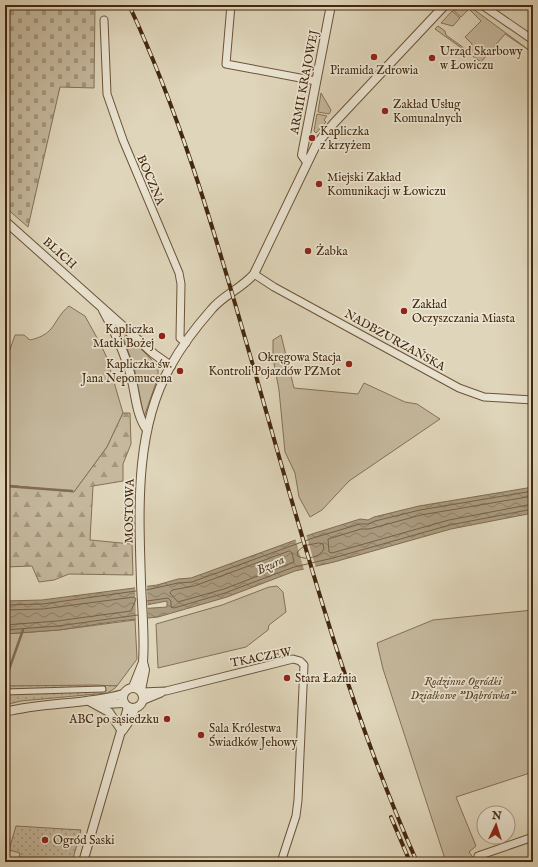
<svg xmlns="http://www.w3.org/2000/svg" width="538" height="867" viewBox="0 0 538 867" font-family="'IM FELL English',serif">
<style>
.green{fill:#c5b89d;stroke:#847055}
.forest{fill:url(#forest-firs);stroke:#847055}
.cemetery{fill:url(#cemetery-stones);stroke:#847055}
.park{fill:url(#park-dots);stroke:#847055}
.water{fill:url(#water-waves);stroke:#816c51;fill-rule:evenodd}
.pier{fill:#dfd5ba}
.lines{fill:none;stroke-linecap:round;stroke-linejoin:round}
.shore{stroke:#776146;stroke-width:1}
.stream{stroke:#816c51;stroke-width:2.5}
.pedestrian-casing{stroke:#6b5338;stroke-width:7}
.minor-casing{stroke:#6b5338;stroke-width:9}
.tertiary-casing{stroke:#6b5338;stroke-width:10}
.pedestrian{stroke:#eae4d2;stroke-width:5}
.minor{stroke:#eae4d2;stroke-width:7}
.tertiary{stroke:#eae4d2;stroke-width:8}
.rail-casing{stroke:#44280d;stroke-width:4}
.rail{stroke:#eae4d2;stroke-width:2.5;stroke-dasharray:8;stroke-linecap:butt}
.poi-dot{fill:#8f2418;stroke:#eae4d2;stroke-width:1.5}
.labels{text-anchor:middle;stroke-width:3.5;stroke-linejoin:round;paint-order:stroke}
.poi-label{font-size:12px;fill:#44280d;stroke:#eae4d2;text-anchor:start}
.street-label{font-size:12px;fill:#44280d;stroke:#eae4d2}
.park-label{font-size:12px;font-style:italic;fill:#5e452a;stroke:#eae4d2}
.water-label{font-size:13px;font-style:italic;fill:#5e442a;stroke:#eae4d2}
</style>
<defs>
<pattern id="forest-firs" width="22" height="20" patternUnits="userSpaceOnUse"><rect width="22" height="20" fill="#c5b89d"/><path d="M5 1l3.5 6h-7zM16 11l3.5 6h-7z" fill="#a2967e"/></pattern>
<pattern id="cemetery-stones" width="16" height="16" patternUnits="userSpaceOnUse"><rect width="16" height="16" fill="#c5b89d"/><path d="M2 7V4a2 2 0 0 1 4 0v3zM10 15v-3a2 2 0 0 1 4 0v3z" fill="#a2967e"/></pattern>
<pattern id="park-dots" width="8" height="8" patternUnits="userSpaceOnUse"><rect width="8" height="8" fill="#c5b89d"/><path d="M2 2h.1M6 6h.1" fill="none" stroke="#a2967e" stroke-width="1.8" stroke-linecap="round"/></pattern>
<pattern id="water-waves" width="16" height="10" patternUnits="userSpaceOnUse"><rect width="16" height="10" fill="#aa9a7f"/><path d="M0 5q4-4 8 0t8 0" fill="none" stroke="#8c7e66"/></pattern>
</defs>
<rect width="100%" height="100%" fill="#dfd5ba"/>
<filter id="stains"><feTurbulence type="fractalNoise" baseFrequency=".005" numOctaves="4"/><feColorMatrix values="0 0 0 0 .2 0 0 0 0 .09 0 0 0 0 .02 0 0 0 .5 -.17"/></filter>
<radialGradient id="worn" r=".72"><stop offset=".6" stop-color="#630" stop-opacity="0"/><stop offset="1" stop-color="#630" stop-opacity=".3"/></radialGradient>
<g class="green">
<path d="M472 8 533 53 505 34 481 62 435 29 438 26 445 31 446 35 468 51 472 44 465 37 481 21 469 9 461 17 453 10Z"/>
<path d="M452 11 460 18 453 26 441 23Z"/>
<path d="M321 93 331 110 329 114 318 112Z"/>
<path d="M317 114 327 116 324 120 326 122 316 133 314 131Z"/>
<path d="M69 306 85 316 101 345 107 358 123 413 107 447 74 492 6 485 5 364 15 335H24L30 340C57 334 52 320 69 306Z"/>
<path d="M119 327 158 366V377L144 417 134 367Z"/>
<path d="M281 335 294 388 358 394 364 383 405 402 417 404 440 419 349 481 322 510 310 517 299 497 295 473 285 452 279 390 273 358V340Z"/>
<path d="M277 586 283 592 286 612 269 625 268 630 246 647 158 668 156 624 222 605 269 587Z"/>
<path d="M533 610V772L456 797 476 846 469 852 476 862H446L383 669 377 643 433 620Z"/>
<path d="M135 620 137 659 117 686H5V634L59 630Z"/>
</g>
<path class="forest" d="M123 413H130L131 444 123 464V481L93 486 90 540 132 544 133 575 69 574 54 580 39 582 32 566 5 567V443L6 485 74 492 107 447Z"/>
<path class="cemetery" d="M5 5H95L94 88 60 87 28 227 5 207Z"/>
<g class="park">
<path d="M95 685 117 686 114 689 107 693 21 701 5 705V686Z"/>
<path d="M16 826 81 830 72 862H18L20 853 9 850Z"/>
</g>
<path class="water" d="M533 487V513L451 529 334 562 295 571 227 597 158 617 118 621 59 630 5 634V601L42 600 157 585 178 579 191 578 312 534 360 519 368 520 374 517 419 506ZM167 601V607L138 609 146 605Z"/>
<g class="pier">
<path d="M306 534 311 551 307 552 311 551 316 568 304 570 295 538Z"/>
<path d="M147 584 148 620 136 622 135 586Z"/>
</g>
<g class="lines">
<g class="shore">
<path d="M533 496 421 515 369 529H361L328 539 329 552 332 553 449 520 533 504"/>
<path d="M319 543 323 544 324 549C320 557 306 561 298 556L297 552 304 546Z"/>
<path d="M290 551 292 553 294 562 224 589 178 602 170 593 172 590 194 586Z"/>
<path d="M146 590 178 583 192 582 313 538 360 524H368L375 521 420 510 533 491"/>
<path d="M147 601 168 598 171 601V607L174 608 225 593 294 567 333 558 450 525 533 509"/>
<path d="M5 605 43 604 136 591"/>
<path d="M5 610 43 609 134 597 136 599 131 611 57 621 5 625"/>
<path d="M5 630 58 626 138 615"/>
</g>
<g class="stream">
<path d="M5 486 72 491"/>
<path d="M7 675 23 630"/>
</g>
<defs>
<path id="pedestrian" d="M5 692 103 689"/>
<g id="minor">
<path d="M231 5 226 64 316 81"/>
<path d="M482 5 533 40"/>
<path d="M104 20 107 94 123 140 179 273 181 284 180 338 186 343"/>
<path d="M254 274 274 287 459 388 484 397 533 400"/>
<path d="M142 692 166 691 293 659 300 661 304 665 298 800 296 816 281 862"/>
<path d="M144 700 161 693"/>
<path d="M480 862 478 856 533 837"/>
</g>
<g id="tertiary">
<path d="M307 162 302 155 331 5"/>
<path d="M5 221 154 354 171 366"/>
<path d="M103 310C114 330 124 351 130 373 136 392 135 413 147 430"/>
<path d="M133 687 143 662"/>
<circle cx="133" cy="698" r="10"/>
<path d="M141 690 145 670 143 662C145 637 142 609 141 583 139 512 134 431 170 367 181 347 196 327 211 310 223 295 241 289 254 274L316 145 334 123 445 5"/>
<path d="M89 701 109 712 122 731"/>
<path d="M96 703 105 704 124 703"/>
<path d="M5 712C44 702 85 705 123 694"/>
<path d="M123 730 130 720 135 708"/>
<path d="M83 862 128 707"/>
</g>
</defs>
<use href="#pedestrian" class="pedestrian-casing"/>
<use href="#minor" class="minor-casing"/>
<use href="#tertiary" class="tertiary-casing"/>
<use href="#pedestrian" class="pedestrian"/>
<use href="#minor" class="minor"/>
<use href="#tertiary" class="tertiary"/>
<defs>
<g id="rail">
<path d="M129 5C178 110 211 220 243 331 295 509 341 692 417 862"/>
<path d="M391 817 410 862"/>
</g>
</defs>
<use href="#rail" class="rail-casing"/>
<use href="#rail" class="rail"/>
</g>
<g class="poi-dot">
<circle cx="374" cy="57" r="4"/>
<circle cx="432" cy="58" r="4"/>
<circle cx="385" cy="111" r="4"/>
<circle cx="312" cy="138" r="4"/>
<circle cx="319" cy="184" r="4"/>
<circle cx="308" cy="251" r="4"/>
<circle cx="404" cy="311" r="4"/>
<circle cx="162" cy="336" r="4"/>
<circle cx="349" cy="364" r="4"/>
<circle cx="180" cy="371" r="4"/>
<circle cx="287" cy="678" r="4"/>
<circle cx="167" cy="719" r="4"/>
<circle cx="201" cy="735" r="4"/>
<circle cx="45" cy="840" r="4"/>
</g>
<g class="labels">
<g class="poi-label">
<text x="440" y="55">Urząd Skarbowy<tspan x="440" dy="14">w Łowiczu</tspan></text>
<text x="374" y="74" text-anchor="middle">Piramida Zdrowia</text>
<text x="393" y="108">Zakład Usług<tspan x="393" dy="14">Komunalnych</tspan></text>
<text x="320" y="135">Kapliczka<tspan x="320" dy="14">z krzyżem</tspan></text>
<text x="327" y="181">Miejski Zakład<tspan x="327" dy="14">Komunikacji w Łowiczu</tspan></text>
<text x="316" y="255">Żabka</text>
<text x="412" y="308">Zakład<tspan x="412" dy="14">Oczyszczania Miasta</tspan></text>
<text x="154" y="333" text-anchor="end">Kapliczka<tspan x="154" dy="14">Matki Bożej</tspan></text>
<text x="341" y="361" text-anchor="end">Okręgowa Stacja<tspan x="341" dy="14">Kontroli Pojazdów PZMot</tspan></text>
<text x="172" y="368" text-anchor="end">Kapliczka św.<tspan x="172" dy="14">Jana Nepomucena</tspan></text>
<text x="295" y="682">Stara Łaźnia</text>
<text x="159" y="723" text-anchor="end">ABC po sąsiedzku</text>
<text x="209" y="732">Sala Królestwa<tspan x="209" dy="14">Świadków Jehowy</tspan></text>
<text x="53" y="844">Ogród Saski</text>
</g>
<g class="street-label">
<text transform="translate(304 82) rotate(-79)" y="4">ARMII KRAJOWEJ</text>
<text transform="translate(151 180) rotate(67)" y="4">BOCZNA</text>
<text transform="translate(60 253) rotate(42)" y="4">BLICH</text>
<text transform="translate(395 340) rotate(29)" y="4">NADBZURZAŃSKA</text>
<text transform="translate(129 511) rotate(-89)" y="4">MOSTOWA</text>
<text transform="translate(261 657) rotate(-11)" y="4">TKACZEW</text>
</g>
<g class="park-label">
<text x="463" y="685">Rodzinne Ogródki<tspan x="463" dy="14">Działkowe "Dąbrówka"</tspan></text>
</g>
<g class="water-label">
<text transform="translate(270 564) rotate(-25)" y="5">Bzura</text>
</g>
</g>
<rect width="538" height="867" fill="none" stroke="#dfd5ba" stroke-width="20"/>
<rect x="6" y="6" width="526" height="855" fill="none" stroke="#44280d" stroke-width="2"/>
<rect x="10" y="10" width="518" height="847" fill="none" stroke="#44280d"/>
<g transform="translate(496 825) rotate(4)"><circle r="19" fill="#eae4d2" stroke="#a89983"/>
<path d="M0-3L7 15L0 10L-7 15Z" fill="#8f2418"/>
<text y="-6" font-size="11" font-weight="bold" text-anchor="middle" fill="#44280d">N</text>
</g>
<rect width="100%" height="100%" filter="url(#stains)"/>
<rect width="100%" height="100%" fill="url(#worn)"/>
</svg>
